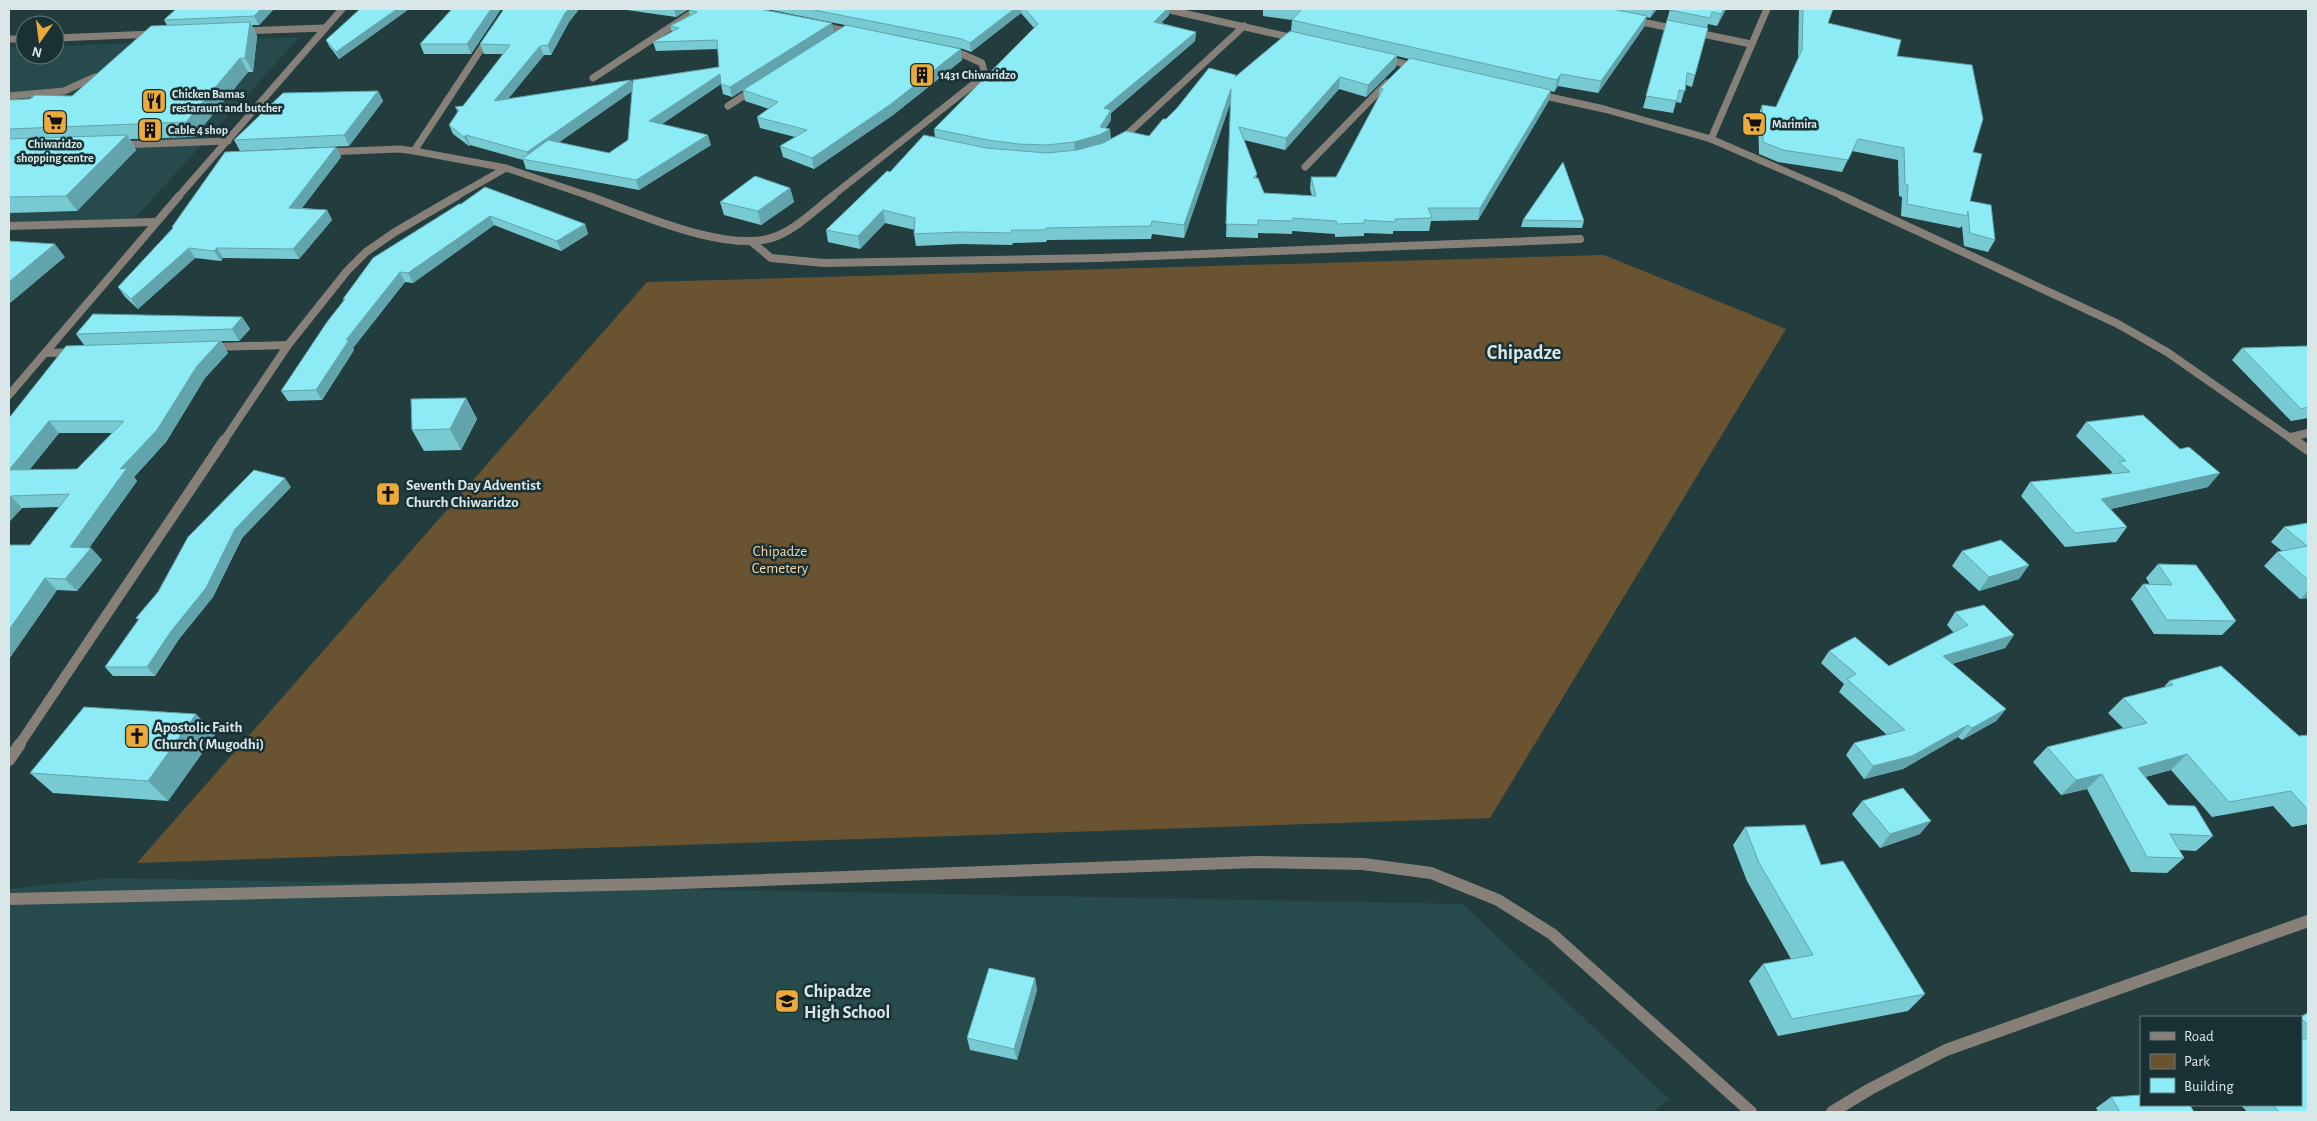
<svg xmlns="http://www.w3.org/2000/svg" width="2317" height="1121" viewBox="0 0 2317 1121" font-family="'Alegreya Sans',sans-serif">
<style>
.built{fill:#274a4c}
.green{fill:#6a5330}
.lines{fill:none;stroke-linecap:round;stroke-linejoin:round}
.service{stroke:#868078;stroke-width:7}
.minor-far3{stroke:#868078;stroke-width:7}
.minor-far2{stroke:#868078;stroke-width:8}
.minor-far1{stroke:#868078;stroke-width:10}
.minor{stroke:#868078;stroke-width:12}
.tertiary-far3{stroke:#868078;stroke-width:7}
.tertiary-far2{stroke:#868078;stroke-width:8}
.tertiary-far1{stroke:#868078;stroke-width:10}
.tertiary{stroke:#868078;stroke-width:12}
.wall{fill:#78cad2;fill-rule:evenodd}
.shaded-wall{fill:#62a4ab}
.building{fill:#8cebf4;stroke:#62a4ab}
.labels{text-anchor:middle;stroke-width:5;stroke-linejoin:round;paint-order:stroke}
.far-poi-label{font-size:12px;font-weight:bold;fill:#d9e7e8;stroke:#193134;text-anchor:start}
.poi-label{font-size:15px;font-weight:bold;fill:#d9e7e8;stroke:#193134;text-anchor:start}
.park-label{font-size:15px;fill:#f7d5a5;stroke:#193134}
.near-poi-label{font-size:18px;font-weight:bold;fill:#d9e7e8;stroke:#193134;text-anchor:start}
.district-label{font-size:20px;font-weight:bold;fill:#d9e7e8;stroke:#193134}
</style>
<rect width="100%" height="100%" fill="#233c3e"/>
<g class="built">
<path d="M300 37 134 219 9 222V47H25V55H55V46Z"/>
<path d="M110 878 1463 904 1669 1099 1654 1112H9V889Z"/>
</g>
<path class="green" d="M1604 255 1786 329 1490 818 137 863 647 282Z"/>
<g class="lines">
<g class="service">
<path d="M9 96 64 91 95 77"/>
<path d="M119 145 228 141"/>
</g>
<g class="minor-far3">
<path d="M1632 20 1676 29"/>
<path d="M820 25 853 33"/>
<path d="M1693 32 1751 44"/>
<path d="M593 78 698 9"/>
<path d="M728 106 754 89"/>
<path d="M1122 139 1244 26"/>
<path d="M1711 139 1767 9"/>
<path d="M414 151 506 168"/>
<path d="M325 152 399 149 414 151 489 37"/>
<path d="M1305 167 1387 83"/>
<path d="M455 197 506 168 592 197"/>
<path d="M831 197 980 79 984 71 982 63 962 54 948 51"/>
</g>
<g class="minor-far2">
<path d="M589 196C635 212 731 256 777 236 798 227 815 210 833 196"/>
<path d="M9 226 155 222"/>
<path d="M752 242 771 258 824 263 1099 258 1580 239"/>
<path d="M212 347 288 345"/>
<path d="M47 353 75 352"/>
<path d="M2291 437 2308 433"/>
<path d="M223 442 288 345 347 271 366 252 395 232 457 196"/>
</g>
<path class="minor-far1" d="M19 745 224 440"/>
<path class="minor" d="M9 760 20 744"/>
<g class="tertiary-far3">
<path d="M1165 9 1298 39"/>
<path d="M241 31 325 28"/>
<path d="M55 38 154 34"/>
<path d="M9 39H25"/>
<path d="M1385 59 1417 67"/>
<path d="M1536 94 1604 109 1711 139 1845 197"/>
<path d="M178 197 342 9"/>
</g>
<g class="tertiary-far2">
<path d="M1842 196 2116 323 2167 352 2296 442"/>
<path d="M9 395 179 196"/>
</g>
<path class="tertiary-far1" d="M2294 440 2308 450"/>
<g class="tertiary">
<path d="M9 899 652 884 1256 862 1363 864 1431 873 1498 900 1552 934 1751 1112"/>
<path d="M1832 1112 1870 1089 1946 1050 2308 921"/>
</g>
</g>
<g class="wall">
<path d="M176 9H301L273 10 259 25H252L257 36 253 72H248L194 137 130 139 136 150 77 211 9 213V100L72 96 167 25 164 20Z"/>
<path d="M360 9H409L339 59 329 46 326 40Z"/>
<path d="M452 9H501L471 54H424L420 44Z"/>
<path d="M504 9H579L569 22 551 55H544L508 99 631 80 633 85 719 67 718 49 656 51 653 42 672 32 670 26 690 15 689 10 832 23 833 33 732 97 723 94 721 84 662 124 711 145 639 190 526 169 523 160 470 145 469 146 453 134 449 125 458 112 455 107 463 106 503 54H484L480 44ZM632 91 628 140 609 153 558 143Z"/>
<path d="M620 9H689L676 17Z"/>
<path d="M766 9H1169V15L1161 23 1196 32 1195 41 1111 113V120L1106 128 1111 139 1149 136 1166 119 1236 75V77L1291 31 1292 20 1263 16V9H1657L1650 18 1646 17 1644 27 1598 93 1558 86 1554 92 1551 91 1548 102 1478 220 1431 221 1429 231H1393V234L1364 233V236L1335 237V234L1292 231V234L1258 233V238L1226 237 1231 101 1184 238 1152 234 1151 239 1047 240 1046 242 1013 243 1012 245 961 244 916 246 914 234 915 230 885 223 860 249 828 242 826 230 890 172 935 137 934 129 1034 28 1021 13 971 52 963 49ZM1397 56 1409 59 1380 88 1378 98 1336 177H1311L1310 189 1312 196 1264 193 1256 178 1257 174 1244 140 1285 150 1339 89 1366 97 1396 67Z"/>
<path d="M1670 9H1726L1717 26 1708 24 1692 87 1686 85 1681 103 1676 102 1673 113 1643 108Z"/>
<path d="M1799 9H1833L1828 23 1897 56 1973 152 1970 201 1995 240 1988 252 1964 246 1962 226 1960 228 1901 216 1902 197 1899 196 1898 160 1852 151 1842 172 1778 162 1759 154 1758 117 1762 105 1776 107 1798 59Z"/>
<path d="M962 60 893 115 814 169 783 157 780 146 795 137 760 128 757 117 769 109 745 101 743 90Z"/>
<path d="M378 91 383 101 349 146 240 151 234 140Z"/>
<path d="M336 147 341 157 302 208 327 210 332 220 299 259 223 258 221 261 195 258 138 309 125 297 118 287 173 229 172 227Z"/>
<path d="M790 188 794 202 761 225 724 215 720 202Z"/>
<path d="M459 204 585 224 588 234 561 251 494 225 413 283 405 282 353 348 354 350 322 400 288 401 281 391 344 301 343 299Z"/>
<path d="M1523 220 1584 221 1582 228 1521 227Z"/>
<path d="M242 317 250 329 239 341H221L228 353 205 378 166 442 134 477 137 481 89 548H91L102 560 77 591 57 590 9 659 30 545 59 507 22 508 9 522V418L84 345 76 334ZM59 433H112L77 469 29 470Z"/>
<path d="M2308 346V418L2291 421 2232 360 2242 348Z"/>
<path d="M466 398 477 419 461 450 424 451 412 430Z"/>
<path d="M2086 422 2208 487 2111 509 2127 527 2116 542 2065 547 2021 496 2030 482 2111 474 2112 472 2076 436Z"/>
<path d="M291 487 242 538 213 597 179 639 155 676H113L105 667 138 620 136 618Z"/>
<path d="M2308 523V598L2300 599 2264 566 2277 552 2282 551 2271 542 2284 527Z"/>
<path d="M1962 551 2029 565 2019 579 1979 591 1952 566Z"/>
<path d="M2158 564 2236 621 2222 635 2154 634 2131 599 2143 584 2150 585 2146 578Z"/>
<path d="M1955 612 2014 635 2005 648 1952 664 2006 709 1996 721 1962 740 1958 737 1903 769 1864 779 1846 755 1854 743 1887 735 1839 692 1844 684 1821 663 1829 651 1889 666 1954 633 1947 625Z"/>
<path d="M2169 681 2299 736 2308 735V824L2292 827 2273 806 2212 817 2171 770 2145 777 2168 805 2213 836 2196 851 2179 850 2184 858 2167 873 2131 872 2087 789 2061 795 2033 762 2047 747 2123 728 2108 713 2123 698 2164 687Z"/>
<path d="M196 714 215 735 168 801 53 793 30 773Z"/>
<path d="M1862 801 1920 834 1880 848 1852 814Z"/>
<path d="M1745 827 1821 865 1925 994 1908 1011 1778 1036 1749 981 1763 964 1791 959 1747 881 1733 845Z"/>
<path d="M1035 978 1037 990 1017 1060 970 1050 967 1038Z"/>
<path d="M2308 1013V1112H2247L2241 1105H2301V1017H2299Z"/>
<path d="M2111 1097 2194 1112H2098L2096 1108Z"/>
</g>
<g class="shaded-wall">
<path d="M261 9H272L273 10 259 25 254 16Z"/>
<path d="M397 9H409L339 59 336 52Z"/>
<path d="M491 9H501L471 54 467 44Z"/>
<path d="M569 9H579L569 22 551 55 548 45 565 13Z"/>
<path d="M674 9H689L676 17Z"/>
<path d="M1014 9H1021V13L971 52 970 43Z"/>
<path d="M1167 9H1169V15L1154 31V22Z"/>
<path d="M1653 9H1657L1650 18Z"/>
<path d="M1724 9H1726L1717 26 1721 14Z"/>
<path d="M1647 16 1644 27 1598 93 1601 81Z"/>
<path d="M250 22 257 36 253 72 245 58Z"/>
<path d="M832 23 833 33 732 97 730 87Z"/>
<path d="M1196 32 1195 41 1111 113V120L1102 134 1110 129 1111 139 1100 145 1075 152 1074 142 1100 127 1104 108Z"/>
<path d="M540 46 544 55 498 111 494 101Z"/>
<path d="M961 49 962 60 893 115 814 169 812 158Z"/>
<path d="M1397 55 1396 67 1366 97 1368 85Z"/>
<path d="M240 58 248 72 194 137 186 122Z"/>
<path d="M720 74 722 83 652 131 649 121Z"/>
<path d="M1561 74 1558 86 1554 92 1557 80Z"/>
<path d="M1340 77 1339 89 1285 150 1286 138Z"/>
<path d="M631 80 634 90 532 161H530L527 152Z"/>
<path d="M1231 89V101L1184 238V225Z"/>
<path d="M1551 90 1548 102 1478 220 1480 208Z"/>
<path d="M378 91 383 101 349 146 344 135Z"/>
<path d="M127 135 136 150 77 211 66 196Z"/>
<path d="M466 135 470 145 469 146 464 137Z"/>
<path d="M708 135 711 145 639 190 636 180Z"/>
<path d="M336 147 341 157 295 217 289 208Z"/>
<path d="M790 188 794 202 761 225 758 211Z"/>
<path d="M327 210 332 220 299 259 293 249Z"/>
<path d="M883 210 885 223 860 249 858 236Z"/>
<path d="M490 216 494 225 413 283 408 273Z"/>
<path d="M585 224 588 234 561 251 557 241Z"/>
<path d="M55 244 65 257 9 304V282Z"/>
<path d="M189 248 195 258 138 309 131 299Z"/>
<path d="M217 248 223 258 221 261 214 251Z"/>
<path d="M400 272 405 282 353 348 354 350 322 400 316 390 346 340Z"/>
<path d="M242 317 250 329 239 341 232 329Z"/>
<path d="M220 341 228 353 205 378 166 442 134 477 137 481 81 559 70 547 120 469 197 366Z"/>
<path d="M466 398 477 419 461 450 450 429Z"/>
<path d="M49 421 59 433 19 483 9 471V470Z"/>
<path d="M2220 473 2208 487 2091 513 2101 499Z"/>
<path d="M285 478 291 487 242 538 213 597 179 639 155 676 147 667 235 529Z"/>
<path d="M11 496 22 508 9 522V498Z"/>
<path d="M91 548 102 560 77 591 65 579Z"/>
<path d="M2029 565 2019 579 1979 591 1989 577Z"/>
<path d="M45 578 57 590 9 659V630Z"/>
<path d="M2308 591V598L2300 599Z"/>
<path d="M2014 635 2005 648 1934 669 1943 656Z"/>
<path d="M2006 709 1996 721 1962 740 1972 728Z"/>
<path d="M196 714 215 735 168 801 148 781Z"/>
<path d="M1968 725 1958 737 1903 769 1864 779 1873 766Z"/>
<path d="M2187 754 2171 770 2123 783 2138 768Z"/>
<path d="M2102 774 2087 789 2061 795 2076 780Z"/>
<path d="M1931 821 1920 834 1880 848 1890 834Z"/>
<path d="M1035 978 1037 990 1017 1060 1014 1049Z"/>
</g>
<g class="building">
<path d="M176 9H261L254 16 164 20Z"/>
<path d="M360 9H397L336 52 326 40Z"/>
<path d="M452 9H491L467 44H420Z"/>
<path d="M504 9H569L565 13 548 45 540 46 494 101 631 80 527 152 466 135 464 137 449 125 459 110 455 107 463 106 510 45 480 44Z"/>
<path d="M691 9H760L832 23 730 87 721 84 720 74 649 121 708 135 636 180 522 159 548 140 609 153 628 140 633 80 719 67 717 40 653 42 679 28 670 26 697 12 689 10Z"/>
<path d="M809 9H1014L970 43 962 39Z"/>
<path d="M1025 9H1167L1154 22 1196 32 1104 108 1111 110 1100 127 1110 129 1099 135 1074 142 1047 145 1018 144 988 140 934 129 1038 24Z"/>
<path d="M1293 9H1612L1647 16 1601 81 1561 74 1557 80 1292 20 1301 10Z"/>
<path d="M1670 9H1724L1721 14 1712 12 1710 18 1670 10Z"/>
<path d="M1803 9H1833L1828 23 1901 40 1897 56 1972 65 1983 119 1973 152 1982 154 1970 201 1991 205 1995 240 1970 233 1968 211 1967 216 1907 204 1908 185 1905 184 1904 148 1858 139 1848 160 1783 150 1763 142 1762 105 1776 107 1802 50Z"/>
<path d="M1667 20 1708 28 1695 75 1687 73 1685 91 1679 90 1677 101 1646 96Z"/>
<path d="M250 22 245 58H240L186 122 9 129V100L30 99 35 95 72 96 151 26Z"/>
<path d="M846 25 961 49 891 104 812 158 780 146 807 130 757 117 778 102 743 90Z"/>
<path d="M1290 31 1397 55 1368 85 1340 77 1286 138 1239 127 1257 174 1253 178H1258L1264 193 1316 196 1311 177H1336L1383 89 1380 88 1410 58 1551 90 1480 208H1428L1432 218 1395 219V222L1364 220 1365 223 1337 224 1336 221 1293 218V221L1258 220V225L1226 224 1231 89 1184 225 1152 221 1151 226 1046 228 1045 230H1012L1011 233 960 232 914 234 915 218 883 210 858 236 826 230 887 171 890 172 924 135 986 148 1047 153 1077 150 1103 143 1126 131 1149 136 1163 119H1166L1177 108 1209 68 1236 75 1235 77Z"/>
<path d="M378 91 344 135 234 140 283 93Z"/>
<path d="M127 135 66 196 9 197V139Z"/>
<path d="M336 147 289 208 327 210 293 249 217 248 214 251 189 248 131 299 118 287 173 228 172 227 225 152Z"/>
<path d="M1563 162 1584 221 1523 220Z"/>
<path d="M755 176 790 188 758 211 720 202Z"/>
<path d="M485 187 585 224 557 241 490 216 408 273 400 272 346 340H349L316 390 281 391 327 322 345 299H343L373 258 459 204H461Z"/>
<path d="M9 241 55 244 9 282Z"/>
<path d="M93 314 242 317 232 329 76 334Z"/>
<path d="M220 341 197 366 157 430 120 469 127 468 70 547 91 548 65 579 45 578 9 630V545H30L69 494 11 496 9 498V470L77 469 124 421H49L9 470V418L66 346Z"/>
<path d="M2308 346V407L2301 409 2242 348Z"/>
<path d="M466 398 450 429 412 430 411 399Z"/>
<path d="M2143 415 2180 449 2189 447 2220 473 2101 499 2127 527 2075 533 2030 482 2130 472 2119 462 2126 461 2086 422Z"/>
<path d="M254 470 285 478 235 529 206 588 172 630 147 667H105L139 619 136 618 158 592 188 537Z"/>
<path d="M2308 523V580L2277 552 2307 546 2284 527Z"/>
<path d="M2001 540 2029 565 1989 577 1962 551Z"/>
<path d="M2158 564 2196 565 2236 621 2167 620 2143 584 2172 585Z"/>
<path d="M1984 605 2014 635 1943 656 2006 709 1972 728 1968 725 1912 756 1873 766 1854 743 1905 730 1847 679 1856 674 1829 651 1855 637 1889 666 1968 625 1955 612Z"/>
<path d="M2221 666 2299 736 2308 735V810L2291 791 2229 802 2187 754 2138 768 2168 805 2195 806 2213 836 2170 834 2184 858 2147 857 2102 774 2076 780 2047 747 2147 723 2123 698 2173 685 2169 681Z"/>
<path d="M84 707 196 714 148 781 30 773Z"/>
<path d="M1903 788 1931 821 1890 834 1862 801Z"/>
<path d="M1805 825 1821 865 1843 861 1925 994 1792 1019 1763 964 1813 955 1759 863 1745 827Z"/>
<path d="M989 968 1035 978 1014 1049 967 1038Z"/>
<path d="M2308 1013V1025L2300 1017Z"/>
<path d="M2308 1038V1112H2279L2273 1105H2301V1040Z"/>
<path d="M2141 1095V1105H2190L2194 1112H2120L2111 1097Z"/>
</g>
<defs>
<symbol id="building-square" viewBox="-11 -11 22 22"><rect x="-9" y="-9" width="18" height="18" rx="4" fill="#ebaa39" stroke="#193134"/><path d="M-4-6H4V6H1V3H-1V6H-4ZM-2.5-4.3h1.7v1.8h-1.7ZM.8-4.3h1.7v1.8H.8ZM-2.5-1h1.7V.8h-1.7ZM.8-1h1.7V.8H.8Z" fill="#111"/></symbol>
<symbol id="restaurant-square" viewBox="-11 -11 22 22"><rect x="-9" y="-9" width="18" height="18" rx="4" fill="#ebaa39" stroke="#193134"/><path d="M-5-6h1v4h1v-4h1v4h1v-4h1v5L-1.5 .5V6h-2V.5L-5-1ZM5-6V6H3V1.5H1.5Q1.5-4 5-6Z" fill="#111"/></symbol>
<symbol id="supermarket-square" viewBox="-11 -11 22 22"><rect x="-9" y="-9" width="18" height="18" rx="4" fill="#ebaa39" stroke="#193134"/><path d="M-6-5.5h2.5l.6 2H6L4.5 2H-2.5L-4.4-4H-6ZM-1.5 3.2a1.3 1.3 0 1 0 .1 0ZM3 3.2a1.3 1.3 0 1 0 .1 0Z" fill="#111"/></symbol>
<symbol id="church-square" viewBox="-11 -11 22 22"><rect x="-9" y="-9" width="18" height="18" rx="4" fill="#ebaa39" stroke="#193134"/><path d="M-1.2-6h2.4v3.5h3.3v2.4h-3.3V6h-2.4V-.1h-3.3v-2.4h3.3Z" fill="#111"/></symbol>
<symbol id="school-square" viewBox="-11 -11 22 22"><rect x="-9" y="-9" width="18" height="18" rx="4" fill="#ebaa39" stroke="#193134"/><path d="M0-5L7-2L0 1L-7-2ZM-4 1L0 2.5L4 1V4Q0 6-4 4Z" fill="#111"/></symbol>
</defs>
<g fill-rule="evenodd">
<use href="#building-square" x="908" y="61" width="28" height="28"/>
<use href="#restaurant-square" x="140" y="87" width="28" height="28"/>
<use href="#supermarket-square" x="41" y="108" width="28" height="28"/>
<use href="#supermarket-square" x="1740" y="110" width="28" height="28"/>
<use href="#building-square" x="136" y="116" width="28" height="28"/>
<use href="#church-square" x="374" y="480" width="28" height="28"/>
<use href="#church-square" x="123" y="722" width="28" height="28"/>
<use href="#school-square" x="773" y="987" width="28" height="28"/>
</g>
<g class="labels">
<g class="far-poi-label">
<text x="940" y="79">1431 Chiwaridzo</text>
<text x="172" y="98">Chicken Bamas<tspan x="172" dy="14">restaraunt and butcher</tspan></text>
<text x="1772" y="128">Marimira</text>
<text x="168" y="134">Cable 4 shop</text>
<text x="55" y="148" text-anchor="middle">Chiwaridzo<tspan x="55" dy="14">shopping centre</tspan></text>
</g>
<g class="poi-label">
<text x="406" y="490">Seventh Day Adventist<tspan x="406" dy="17">Church Chiwaridzo</tspan></text>
<text x="154" y="732">Apostolic Faith<tspan x="154" dy="17">Church ( Mugodhi)</tspan></text>
</g>
<g class="park-label">
<text x="780" y="556">Chipadze<tspan x="780" dy="17">Cemetery</tspan></text>
</g>
<g class="near-poi-label">
<text x="804" y="997">Chipadze<tspan x="804" dy="21">High School</tspan></text>
</g>
<g class="district-label">
<text x="1524" y="359">Chipadze</text>
</g>
</g>
<rect width="2317" height="1121" fill="none" stroke="#d9e7e8" stroke-width="20"/>
<rect x="2140" y="1016" width="162" height="90" fill="#193134" stroke="#667a7c"/>
<rect x="2150" y="1032" width="25" height="8" fill="#868078" stroke="#667a7c"/>
<text x="2184" y="1041" font-size="15" fill="#d9e7e8">Road</text>
<rect x="2150" y="1054" width="25" height="15" fill="#6a5330" stroke="#667a7c"/>
<text x="2184" y="1066" font-size="15" fill="#d9e7e8">Park</text>
<rect x="2150" y="1078" width="25" height="15" fill="#8cebf4" stroke="#667a7c"/>
<text x="2184" y="1091" font-size="15" fill="#d9e7e8">Building</text>
<g transform="translate(40 40) rotate(194)"><circle r="24" fill="#193134" stroke="#667a7c"/>
<path d="M0-4L9 19L0 12L-9 19Z" fill="#ebaa39"/>
<text y="-8" font-size="14" font-weight="bold" text-anchor="middle" fill="#d9e7e8">N</text>
</g>
</svg>
